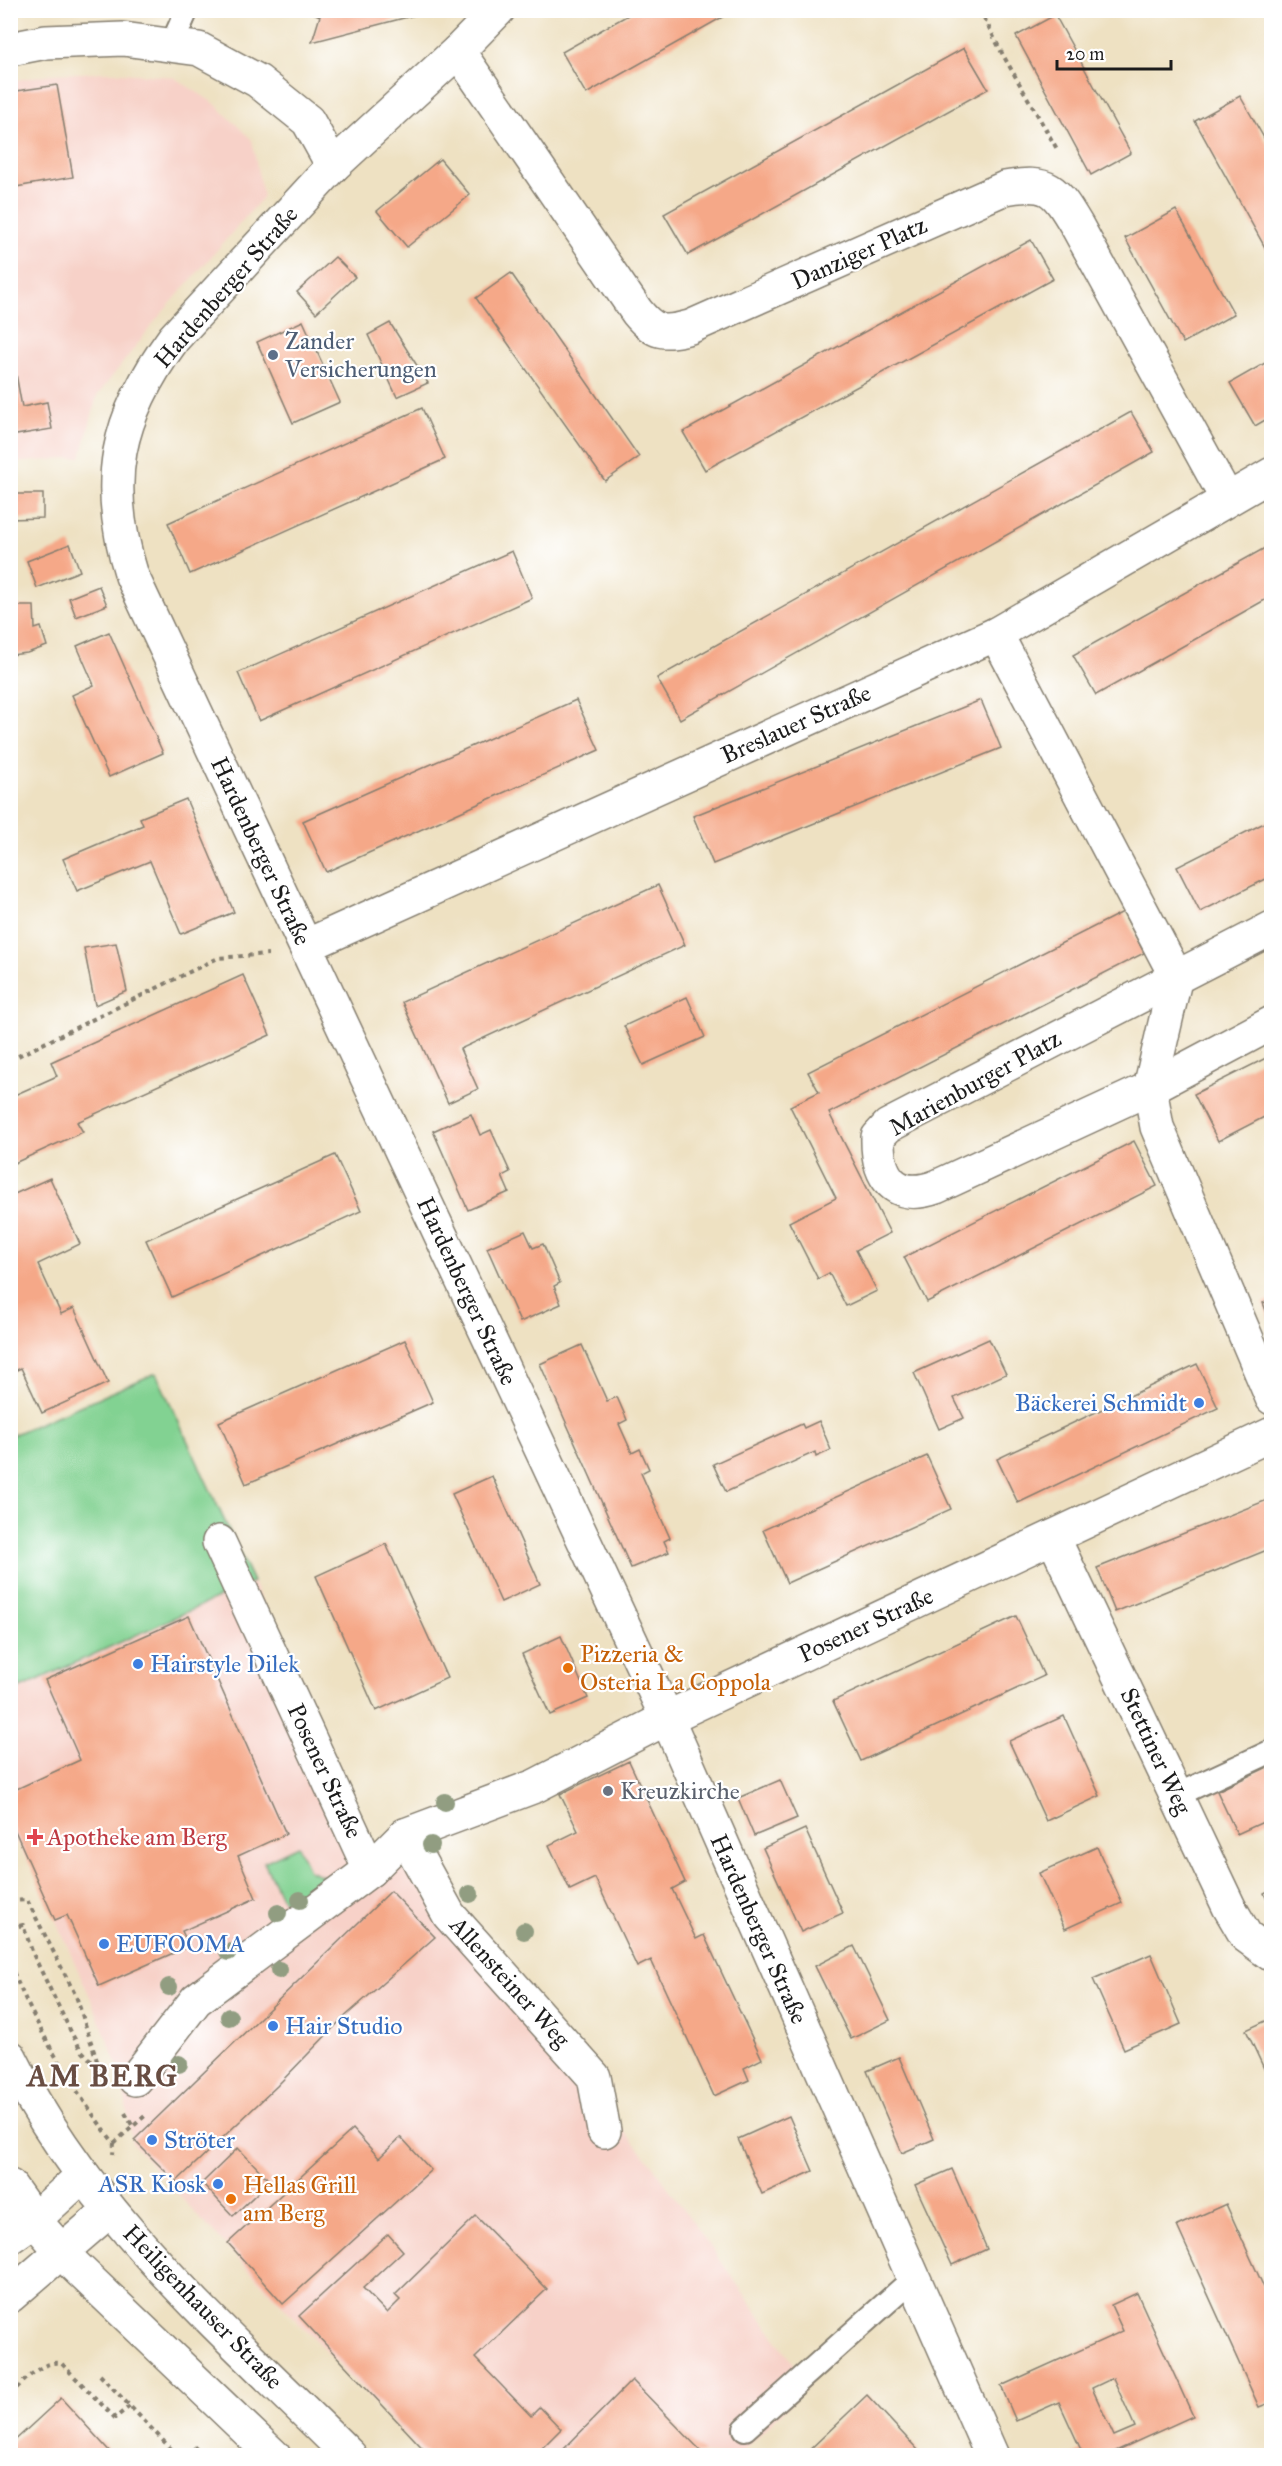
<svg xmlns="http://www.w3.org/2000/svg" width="1282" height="2466" viewBox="0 0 1282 2466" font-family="'IM FELL Great Primer',serif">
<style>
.built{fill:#f7d1c8}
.green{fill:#82d292;stroke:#4f7757;stroke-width:1.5}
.building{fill:#f5a888;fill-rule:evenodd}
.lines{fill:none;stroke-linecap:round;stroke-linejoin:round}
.lane-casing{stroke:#857e6f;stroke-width:26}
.street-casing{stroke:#857e6f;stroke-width:36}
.secondary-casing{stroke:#857e6f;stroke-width:36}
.path{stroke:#857e6f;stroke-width:4;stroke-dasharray:4.5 4.5;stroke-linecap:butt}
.lane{stroke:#fff;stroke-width:22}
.street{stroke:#fff;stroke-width:33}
.secondary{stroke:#fff;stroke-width:33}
.tree{fill:#919d81}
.service-dot{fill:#5c6f8a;stroke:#fff;stroke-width:2}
.shop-dot{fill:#3f7fe0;stroke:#fff;stroke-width:2}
.food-dot{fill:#e8710a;stroke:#fff;stroke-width:2}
.worship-dot{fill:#6b7280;stroke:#fff;stroke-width:2}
.health-dot{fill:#e0444e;stroke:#fff;stroke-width:2}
.labels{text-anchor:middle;stroke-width:4.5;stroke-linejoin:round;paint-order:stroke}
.street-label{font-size:24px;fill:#1c1c1c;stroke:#fff}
.service-label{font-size:24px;fill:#4e5e75;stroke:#fff;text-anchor:start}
.shop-label{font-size:24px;fill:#366cbe;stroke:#fff;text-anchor:start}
.food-label{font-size:24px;fill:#c56008;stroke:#fff;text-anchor:start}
.worship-label{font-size:24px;fill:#5b616d;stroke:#fff;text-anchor:start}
.health-label{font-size:24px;fill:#be3a42;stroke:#fff;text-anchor:start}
.district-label{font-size:30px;font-weight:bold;letter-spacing:1.5px;fill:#684d42;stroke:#fff}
</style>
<rect width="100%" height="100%" fill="#fff"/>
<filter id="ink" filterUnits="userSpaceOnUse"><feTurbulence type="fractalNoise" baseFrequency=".0167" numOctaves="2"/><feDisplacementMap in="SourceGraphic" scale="12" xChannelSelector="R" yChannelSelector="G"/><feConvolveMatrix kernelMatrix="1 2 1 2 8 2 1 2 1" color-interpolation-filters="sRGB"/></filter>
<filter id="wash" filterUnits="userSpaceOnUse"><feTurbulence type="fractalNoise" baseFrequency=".008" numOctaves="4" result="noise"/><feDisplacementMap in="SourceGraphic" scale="24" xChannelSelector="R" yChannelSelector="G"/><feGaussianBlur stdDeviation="1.35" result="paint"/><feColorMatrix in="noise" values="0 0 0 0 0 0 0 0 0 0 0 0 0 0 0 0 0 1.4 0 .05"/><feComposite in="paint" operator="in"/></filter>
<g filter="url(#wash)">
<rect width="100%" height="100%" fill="#eee1c2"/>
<g class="built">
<path d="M109 72 173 77 214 103 252 140 263 197 156 320 97 396 81 457 11 463V81L52 74Z"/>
<path d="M253 1582 383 1876 398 1862 650 2162 809 2385 739 2455H424L193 2211 132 2143 121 2073 91 1999 33 1870 11 1833V1692Z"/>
</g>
<g class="green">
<path d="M156 1373 253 1582 11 1692 10 1436Z"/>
<path d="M298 1846 309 1870 328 1878 323 1895 294 1911 281 1897 264 1862Z"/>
</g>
<g id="blocks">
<g class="building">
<path d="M307 10H421L423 13 312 42 320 16Z"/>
<path d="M637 10H735L586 94 562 52Z"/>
<path d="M1055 15 1131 153 1091 175 1016 36Z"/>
<path d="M964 48 988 89 688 255 664 214Z"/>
<path d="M57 85 73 177 16 187 10 195V92Z"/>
<path d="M1240 96 1272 152V260L1195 121Z"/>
<path d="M440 159 470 195 407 247 377 211Z"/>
<path d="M1176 210 1234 314 1183 343 1125 238Z"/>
<path d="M1031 240 1053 279 705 470 683 432Z"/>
<path d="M335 257 355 277 316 313 297 292Z"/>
<path d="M511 273 639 457 605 481 476 298Z"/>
<path d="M303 321 340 402 293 423 257 342Z"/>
<path d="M390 323 428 383 397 397 368 335Z"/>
<path d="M10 341 22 407 47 402 52 429 10 436Z"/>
<path d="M1272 359V416L1255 426 1230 383Z"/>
<path d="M422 408 445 459 190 574 168 523Z"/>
<path d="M1131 412 1154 452 680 719 657 678Z"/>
<path d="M10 494H43V518L10 519Z"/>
<path d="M70 544 80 571 37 588 27 561Z"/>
<path d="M1272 544V596L1096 695 1073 655Z"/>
<path d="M512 551 532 598 259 721 238 673Z"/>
<path d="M99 586 107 605 76 617 69 598Z"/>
<path d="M10 606H34L35 629 41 627 47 646 27 653 11 655Z"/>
<path d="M109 632 163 753 109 777 72 695 94 685 77 646Z"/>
<path d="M576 700 599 750 326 872 303 821Z"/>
<path d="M981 700 1001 748 713 864 693 816Z"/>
<path d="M186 799 234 912 181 934 150 861 77 891 63 859 143 825 140 818Z"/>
<path d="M1272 819V876L1200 912 1177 867Z"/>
<path d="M658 885 685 945 460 1049 478 1089 448 1103 402 1002Z"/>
<path d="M1123 912 1144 953 829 1113 890 1233 856 1250 877 1291 846 1306 829 1273 818 1279 789 1222 836 1198 790 1106 819 1092 808 1072Z"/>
<path d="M116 943 127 991 95 1005 84 948Z"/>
<path d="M243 975 270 1035 77 1122 83 1132 10 1165V1097L57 1076 51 1062Z"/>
<path d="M687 997 705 1037 643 1065 624 1026Z"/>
<path d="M1272 1055V1113L1218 1141 1194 1094Z"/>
<path d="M471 1114 480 1135 491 1130 510 1172 502 1176 509 1192 468 1210 433 1131Z"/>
<path d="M1134 1141 1157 1186 927 1302 904 1257Z"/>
<path d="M335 1155 361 1211 172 1297 146 1240Z"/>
<path d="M50 1178 80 1244 38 1264 61 1314 74 1308 108 1383 42 1413 21 1368 10 1373V1196Z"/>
<path d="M525 1231 533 1248 543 1244 560 1283 554 1286 561 1304 520 1322 487 1248Z"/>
<path d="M1272 1300V1323H1271L1263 1303Z"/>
<path d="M989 1339 1006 1374 954 1398 964 1418 939 1429 914 1373Z"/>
<path d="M405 1340 433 1402 246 1484 219 1422Z"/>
<path d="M582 1345 607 1401 617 1397 627 1420 619 1424 632 1453 640 1449 649 1469 641 1473 670 1538 664 1541 669 1552 631 1568 540 1364Z"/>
<path d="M1197 1364 1218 1408 1018 1503 997 1459Z"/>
<path d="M819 1421 831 1450 816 1457 815 1452 726 1492 713 1464 802 1424 804 1428Z"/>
<path d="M927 1456 951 1509 787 1583 763 1530Z"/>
<path d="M492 1476 540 1584 501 1602 452 1494Z"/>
<path d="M1272 1498V1548L1115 1612 1097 1568Z"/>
<path d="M386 1544 447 1678 376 1711 316 1576Z"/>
<path d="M189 1616 286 1834 238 1856 256 1898 182 1931 189 1946 99 1986 67 1915 55 1920 12 1824 10 1792 80 1760 45 1680Z"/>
<path d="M1016 1616 1044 1676 861 1761 833 1701Z"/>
<path d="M561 1636 588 1698 550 1715 522 1654Z"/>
<path d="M1064 1716 1100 1796 1046 1821 1009 1741Z"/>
<path d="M629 1761 685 1882 672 1889 696 1939 704 1935 762 2059 744 2068 749 2080 714 2096 651 1960 637 1967 595 1878 570 1890 549 1845 578 1831 560 1794Z"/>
<path d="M1272 1765V1818L1237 1834 1217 1791Z"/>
<path d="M780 1780 797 1818 754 1836 738 1798Z"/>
<path d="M805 1829 843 1913 801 1932 763 1848Z"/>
<path d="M1097 1847 1122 1903 1065 1929 1039 1873Z"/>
<path d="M1272 1889V1911L1264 1893Z"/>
<path d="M391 1891 435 1937 341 2020 277 2086 176 2182 134 2140Z"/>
<path d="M854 1946 890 2020 851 2039 815 1966Z"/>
<path d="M1151 1954 1181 2024 1124 2049 1093 1979Z"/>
<path d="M1272 2018V2073L1267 2075 1246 2030Z"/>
<path d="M899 2057 934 2139 902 2153 867 2071Z"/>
<path d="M789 2116 813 2171 762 2194 738 2139Z"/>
<path d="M353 2129 379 2158 401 2137 431 2170 283 2304 228 2243Z"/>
<path d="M238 2148 270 2181 233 2216 202 2183Z"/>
<path d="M952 2169 987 2249 952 2265 915 2185Z"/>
<path d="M1226 2204 1272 2305V2402L1259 2407 1177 2226Z"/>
<path d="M476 2216 547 2289 475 2358 531 2416 540 2407 561 2429 534 2456H430L299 2316 388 2234 403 2251 363 2288 387 2313 400 2300 395 2295Z"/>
<path d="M1137 2293 1193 2416 1105 2456H1070L1081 2450 1059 2402 1016 2421 1001 2386 1123 2331 1111 2305ZM1113 2378 1135 2427 1114 2436 1092 2388Z"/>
<path d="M632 2380 704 2454 557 2456Z"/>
<path d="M867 2395 918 2450 912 2456H803Z"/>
<path d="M61 2398 114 2456H10V2445Z"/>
</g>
</g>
</g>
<g filter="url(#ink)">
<use href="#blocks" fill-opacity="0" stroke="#857e6f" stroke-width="1.5"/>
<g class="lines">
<defs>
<g id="lane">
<path d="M171 46 187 10"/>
<path d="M1177 1795 1272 1751"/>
<path d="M745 2429 914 2278"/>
</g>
<g id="street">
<path d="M498 10 458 51 333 166 174 338C116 417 102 482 132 576L667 1718 992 2456"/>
<path d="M10 49 46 42 123 39 199 49 258 81 308 121 333 166"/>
<path d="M458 51 637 312C655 334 664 334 690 327L1005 188C1049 180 1055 189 1077 226L1227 499"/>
<path d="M996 634 1176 976 1150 1088 1157 1127 1272 1398"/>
<path d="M1272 928 888 1126 878 1137C877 1176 894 1202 936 1187L1150 1088 1272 1023"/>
<path d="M306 946 996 634 1272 474"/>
<path d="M1053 1537 1229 1907 1246 1936 1272 1955"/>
<path d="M219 1542 370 1870"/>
<path d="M405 1835 449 1915 594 2077 604 2131"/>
<path d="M135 2079 196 2000 370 1870 405 1835 535 1786 667 1718 1272 1434"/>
</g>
<g id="secondary">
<path d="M10 2057C87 2215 228 2334 350 2456"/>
<path d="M10 2186 34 2220 75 2266 274 2456"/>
<path d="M10 2237 34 2220 83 2175"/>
<path d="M10 2296 110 2210"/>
</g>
</defs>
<use href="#lane" class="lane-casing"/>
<use href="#street" class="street-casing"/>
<use href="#secondary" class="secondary-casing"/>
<g class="path">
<path d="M980 10 1003 55 1057 149"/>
<path d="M10 1060 218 958 268 954"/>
<path d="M10 1901 27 1900 76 1996 100 2070"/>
<path d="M10 1928 23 1925 33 1954 72 2034 81 2050 98 2068"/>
<path d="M10 1964C35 2026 73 2090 114 2143L113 2154"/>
<path d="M125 2113 132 2125"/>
<path d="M114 2143 146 2115"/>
<path d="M10 2361 12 2359"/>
<path d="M100 2375 178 2456"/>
<path d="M10 2394C24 2382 41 2360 61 2363L115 2418 130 2406"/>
<path d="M187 2456 199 2444"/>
</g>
<use href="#lane" class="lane"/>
<use href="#street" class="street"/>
<use href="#secondary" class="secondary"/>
</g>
<g class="tree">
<circle cx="445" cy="1802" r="9"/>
<circle cx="431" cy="1845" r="9"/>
<circle cx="470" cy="1894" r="9"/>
<circle cx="300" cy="1900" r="9"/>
<circle cx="278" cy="1913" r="9"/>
<circle cx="524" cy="1931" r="9"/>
<circle cx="228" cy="1952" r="9"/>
<circle cx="279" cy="1970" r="9"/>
<circle cx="169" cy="1987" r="9"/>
<circle cx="229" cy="2017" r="9"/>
<circle cx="179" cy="2064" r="9"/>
</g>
</g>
<circle class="service-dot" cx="273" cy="355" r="6"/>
<g class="shop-dot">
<circle cx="1199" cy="1403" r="6"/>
<circle cx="138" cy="1664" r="6"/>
<circle cx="104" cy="1944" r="6"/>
<circle cx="273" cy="2026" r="6"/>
<circle cx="152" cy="2140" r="6"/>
<circle cx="218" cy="2184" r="6"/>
</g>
<g class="food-dot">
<circle cx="568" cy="1668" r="6"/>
<circle cx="231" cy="2199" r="6"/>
</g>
<circle class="worship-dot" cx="608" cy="1791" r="6"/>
<path class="health-dot" d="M32 1828h6v6h6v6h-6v6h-6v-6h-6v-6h6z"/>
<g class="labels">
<g class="street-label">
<text transform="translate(859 253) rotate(-24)" y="8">Danziger Platz</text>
<text transform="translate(226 287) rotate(-49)" y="8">Hardenberger Straße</text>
<text transform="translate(796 724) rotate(-24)" y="8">Breslauer Straße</text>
<text transform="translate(261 851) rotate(65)" y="8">Hardenberger Straße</text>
<text transform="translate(975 1083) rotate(-29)" y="8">Marienburger Platz</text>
<text transform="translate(467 1291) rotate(65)" y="8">Hardenberger Straße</text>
<text transform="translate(866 1625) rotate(-25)" y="8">Posener Straße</text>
<text transform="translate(1156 1751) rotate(65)" y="8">Stettiner Weg</text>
<text transform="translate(325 1771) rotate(65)" y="8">Posener Straße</text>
<text transform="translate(759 1929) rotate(66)" y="8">Hardenberger Straße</text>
<text transform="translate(510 1982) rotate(48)" y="8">Allensteiner Weg</text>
<text transform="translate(203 2307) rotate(46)" y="8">Heiligenhauser Straße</text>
</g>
<g class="service-label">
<text x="285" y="349">Zander<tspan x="285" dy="28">Versicherungen</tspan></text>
</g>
<g class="shop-label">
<text x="1187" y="1411" text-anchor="end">Bäckerei Schmidt</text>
<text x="150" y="1672">Hairstyle Dilek</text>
<text x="116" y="1952">EUFOOMA</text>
<text x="285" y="2034">Hair Studio</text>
<text x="164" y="2148">Ströter</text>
<text x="206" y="2192" text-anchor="end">ASR Kiosk</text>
</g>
<g class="food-label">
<text x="580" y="1662">Pizzeria &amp;<tspan x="580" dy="28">Osteria La Coppola</tspan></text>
<text x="243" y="2193">Hellas Grill<tspan x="243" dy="28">am Berg</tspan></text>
</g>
<g class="worship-label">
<text x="620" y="1799">Kreuzkirche</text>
</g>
<g class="health-label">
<text x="47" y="1845">Apotheke am Berg</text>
</g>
<g class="district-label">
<text x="103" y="2086">AM BERG</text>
</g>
</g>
<rect width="1282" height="2466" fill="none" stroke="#fff" stroke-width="36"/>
<path d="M1057 60v9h114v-9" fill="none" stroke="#1c1c1c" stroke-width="3"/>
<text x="1066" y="60" font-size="18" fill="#1c1c1c" stroke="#ffffff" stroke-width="4.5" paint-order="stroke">20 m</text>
</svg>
